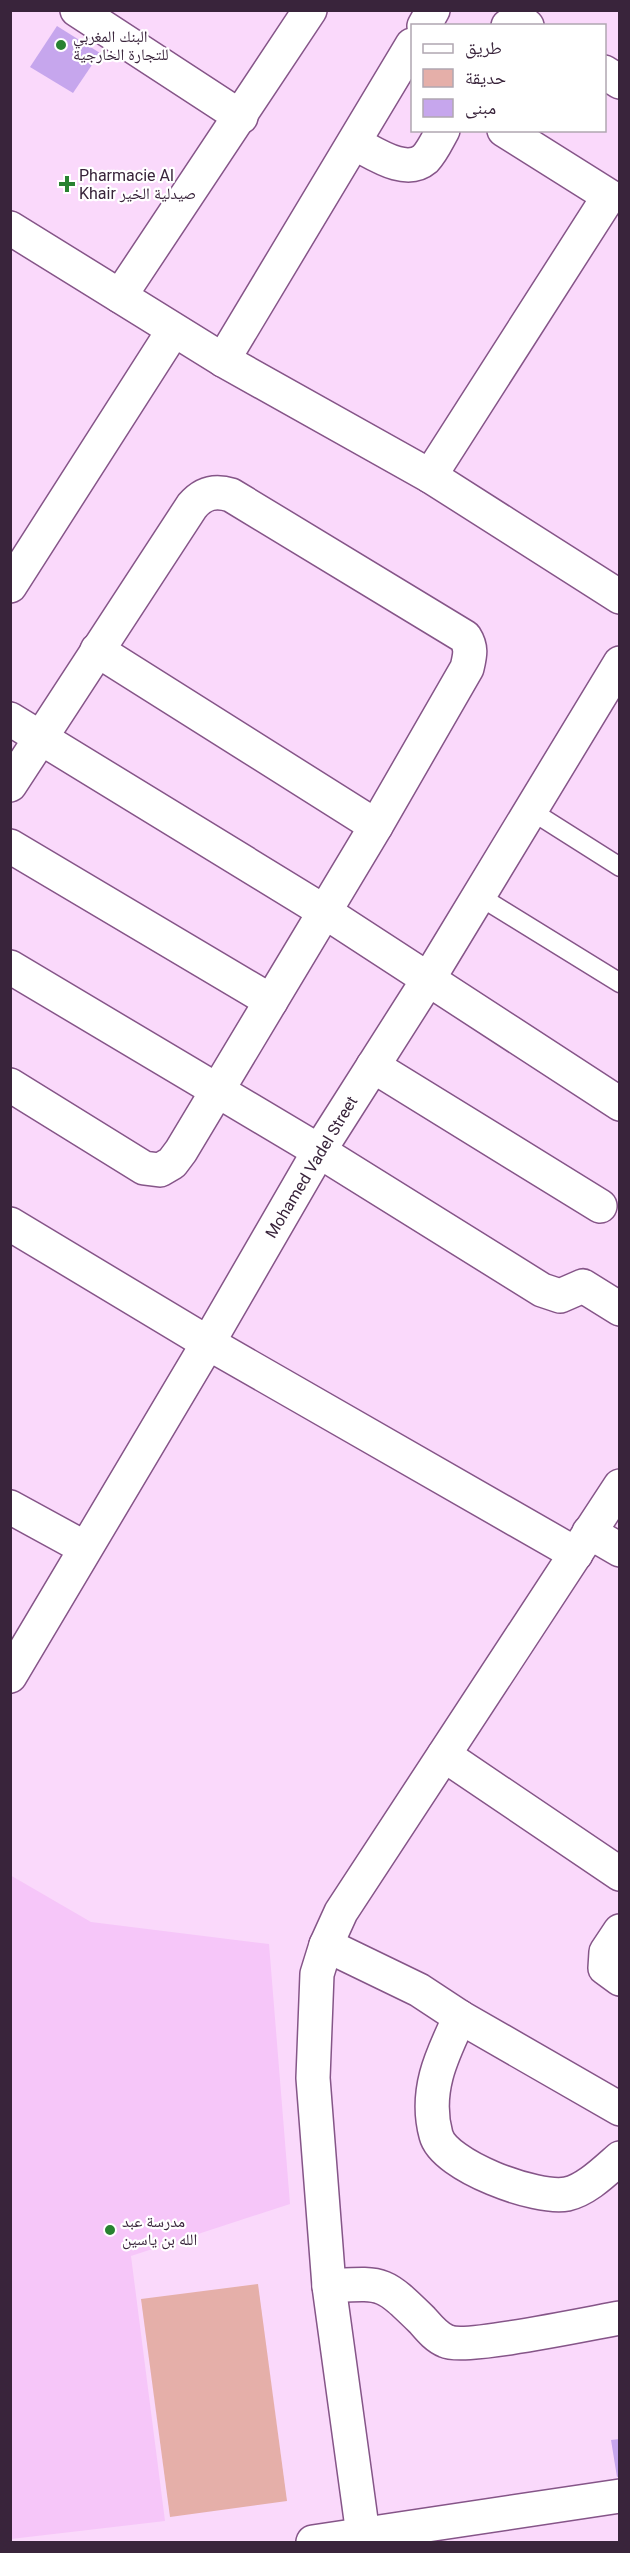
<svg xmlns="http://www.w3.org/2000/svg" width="630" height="2553" viewBox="0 0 630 2553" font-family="Roboto,'Noto Naskh Arabic',sans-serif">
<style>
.built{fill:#f6c6f9}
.green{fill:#e5afa9}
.building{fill:#c6a6ed}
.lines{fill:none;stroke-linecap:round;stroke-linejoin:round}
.lane-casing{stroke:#855588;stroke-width:21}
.street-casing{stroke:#855588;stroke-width:36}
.lane{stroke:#fff;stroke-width:18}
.street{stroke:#fff;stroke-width:33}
.poi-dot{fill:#288231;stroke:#fff;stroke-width:2}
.labels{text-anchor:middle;stroke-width:4.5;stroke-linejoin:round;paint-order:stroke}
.poi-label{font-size:16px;fill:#39243b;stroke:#fff;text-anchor:start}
.street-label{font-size:16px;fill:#39243b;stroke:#fff}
</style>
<rect width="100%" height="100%" fill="#fad9fb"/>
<path class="built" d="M10 1875 91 1922 269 1944 290 2204 131 2256 165 2521 11 2539Z"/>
<path class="green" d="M258 2284 287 2501 170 2517 141 2299Z"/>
<g class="building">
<path d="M57 26 100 53 73 93 30 67Z"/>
<path d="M620 2439V2476L617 2477 611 2440Z"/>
</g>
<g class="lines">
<defs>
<g id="lane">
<path d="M530 810 620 867"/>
<path d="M479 896 620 983"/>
</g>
<g id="street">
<path d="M77 10 241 117"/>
<path d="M424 26 433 10"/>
<path d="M508 26 520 23 527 26"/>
<path d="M604 72 620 82"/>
<path d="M354 143C373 152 405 176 425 159 432 152 438 139 443 130"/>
<path d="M10 228 223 360 430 476 620 597"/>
<path d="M120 296 310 10"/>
<path d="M223 360 412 45"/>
<path d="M430 476 609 196 504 130"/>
<path d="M10 586 173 331"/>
<path d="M97 650 376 826"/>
<path d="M10 719 325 912 620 1104"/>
<path d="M10 785 192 506C203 493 215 490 231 495L465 637C472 648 470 655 467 668L376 826 181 1151 172 1163 160 1170 144 1168 10 1085"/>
<path d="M10 846 271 1001"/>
<path d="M10 967 319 1151 542 1290 560 1296 583 1286 620 1309"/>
<path d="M373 1066 600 1206"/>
<path d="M10 1224 208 1343 576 1554"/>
<path d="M10 1507 85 1548"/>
<path d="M589 1532 620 1550"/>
<path d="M10 1676 208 1343 319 1151 429 978 620 663"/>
<path d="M444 1755 620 1874"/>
<path d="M620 1931 606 1952 605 1968 620 1979"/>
<path d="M326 1945 419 1990 460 2017 620 2109"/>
<path d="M460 2017C442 2055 424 2091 436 2135 444 2166 537 2200 567 2194 586 2190 605 2171 620 2158"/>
<path d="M329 2286C384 2283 382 2281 422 2320 429 2328 436 2337 446 2341 465 2350 591 2323 620 2318"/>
<path d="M313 2542 620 2496"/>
<path d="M364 2542 329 2286 313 2078 317 1974 326 1945 341 1912 620 1486"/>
</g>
</defs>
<use href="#lane" class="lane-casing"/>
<use href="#street" class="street-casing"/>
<use href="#lane" class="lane"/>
<use href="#street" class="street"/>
</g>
<g class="poi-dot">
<circle cx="61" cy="45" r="6"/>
<path d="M64 175h6v6h6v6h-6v6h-6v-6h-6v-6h6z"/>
<circle cx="110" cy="2230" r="6"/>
</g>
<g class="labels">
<g class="poi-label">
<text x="73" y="42">البنك المغربي<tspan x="73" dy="18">للتجارة الخارجية</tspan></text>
<text x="79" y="181">Pharmacie Al<tspan x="79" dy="18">Khair صيدلية الخير</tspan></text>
<text x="122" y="2227">مدرسة عبد<tspan x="122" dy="18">الله بن ياسين</tspan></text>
</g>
<g class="street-label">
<text transform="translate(311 1167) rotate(-59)" y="6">Mohamed Vadel Street</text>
</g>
</g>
<rect width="630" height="2553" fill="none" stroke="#39243b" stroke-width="24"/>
<rect x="411" y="24" width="195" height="108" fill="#ffffff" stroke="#b0a7b1" stroke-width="1.5"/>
<rect x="423" y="44" width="30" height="9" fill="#ffffff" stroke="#b0a7b1" stroke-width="1.5"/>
<text x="465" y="54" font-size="18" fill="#39243b">طريق</text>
<rect x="423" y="69" width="30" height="18" fill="#e5afa9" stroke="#b0a7b1" stroke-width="1.5"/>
<text x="465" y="84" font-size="18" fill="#39243b">حديقة</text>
<rect x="423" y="99" width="30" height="18" fill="#c6a6ed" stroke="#b0a7b1" stroke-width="1.5"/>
<text x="465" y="114" font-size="18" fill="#39243b">مبنى</text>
</svg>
